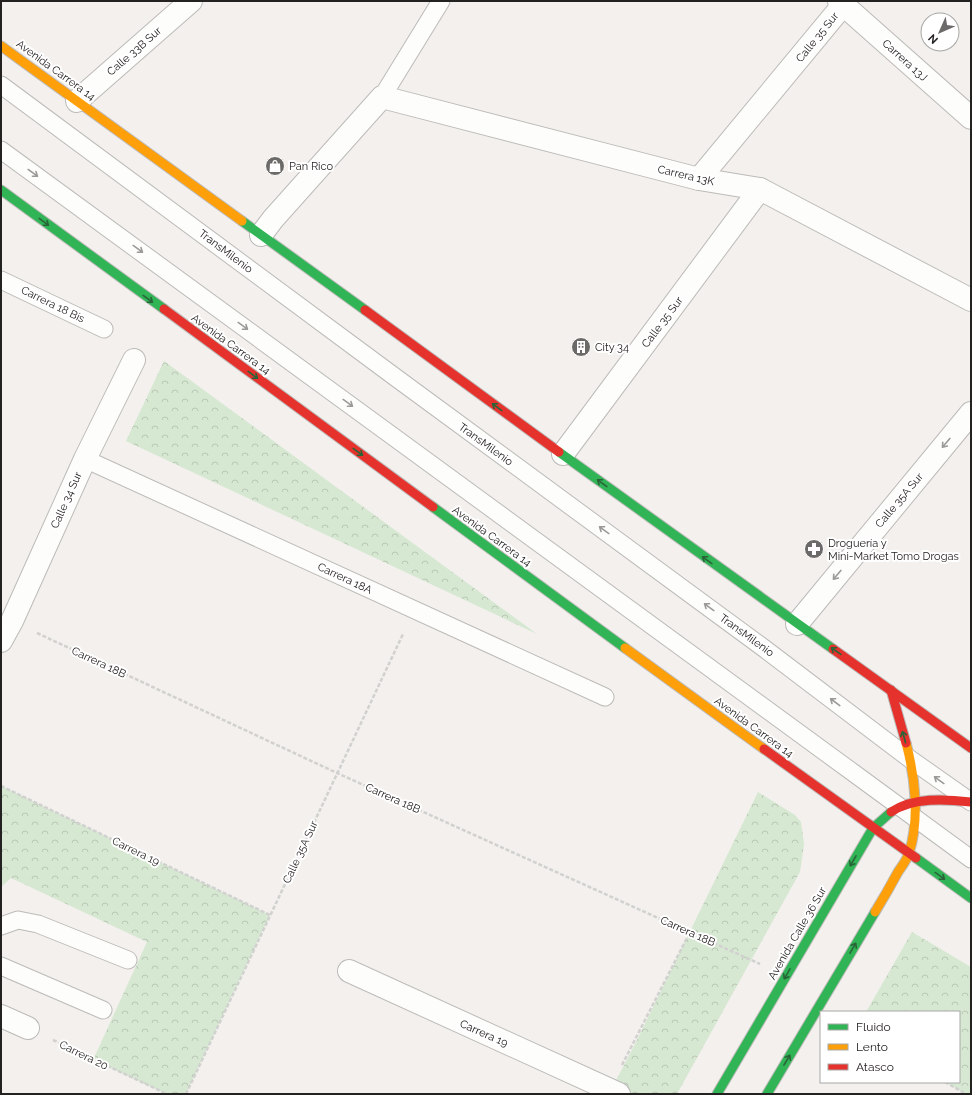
<svg xmlns="http://www.w3.org/2000/svg" width="972" height="1095" viewBox="0 0 972 1095" font-family="Raleway,sans-serif">
<style>
.park{fill:url(#park-crowns)}
.lines{fill:none;stroke-linecap:round;stroke-linejoin:round}
.lane-casing{stroke:#bdbbb9;stroke-width:19}
.street-casing{stroke:#bdbbb9;stroke-width:24}
.fast-casing{stroke:#bdbbb9;stroke-width:11}
.slow-casing{stroke:#bdbbb9;stroke-width:11}
.jam-casing{stroke:#bdbbb9;stroke-width:11}
.path{stroke:#d1d1d0;stroke-width:2.5;stroke-dasharray:4 2;stroke-linecap:butt}
.lane{stroke:#fdfdfc;stroke-width:17}
.street{stroke:#fdfdfc;stroke-width:22}
.fast{stroke:#30b455;stroke-width:9}
.slow{stroke:#ff9f0a;stroke-width:9}
.jam{stroke:#e5322d;stroke-width:9}
.oneway{stroke:#9b9a99}
.oneway2{stroke:#296438}
.labels{text-anchor:middle;stroke-width:4;stroke-linejoin:round;paint-order:stroke}
.street-label{font-size:11px;fill:#242220;stroke:#fff}
.poi-label{font-size:11px;fill:#242220;stroke:#fff;text-anchor:start}
</style>
<defs>
<pattern id="park-crowns" width="20" height="18" patternUnits="userSpaceOnUse"><rect width="20" height="18" fill="#d6e8d2"/><path d="M2 6a3 3 0 1 1 6 0M12 15a3 3 0 1 1 6 0" fill="none" stroke="#b8c7b4"/></pattern>
</defs>
<rect width="100%" height="100%" fill="#f3f0ed"/>
<g class="park">
<path d="M164 361 537 634 126 441Z"/>
<path d="M1 786 270 915 186 1094H167L93 1060 147 942 11 878 1 887Z"/>
<path d="M758 792 795 815 801 822 804 844 800 872 677 1094H609L635 1044Z"/>
<path d="M912 932 971 967V1094H966L945 1082H959V1012H866Z"/>
</g>
<g class="lines">
<defs>
<g id="lane">
<path d="M1 85 395 377 765 649 910 759 971 802"/>
<path d="M382 97 441 1"/>
<path d="M1 150 855 774 971 859"/>
<path d="M1 280 104 329"/>
<path d="M85 459 605 697"/>
<path d="M1 926 18 920 38 924 128 960"/>
<path d="M1 966 103 1010"/>
</g>
<g id="street">
<path d="M839 1 971 118"/>
<path d="M77 101 191 1"/>
<path d="M699 179 843 5"/>
<path d="M261 235 273 219 382 97 699 179 760 189 971 300"/>
<path d="M563 454 760 189"/>
<path d="M797 624 971 413"/>
<path d="M1 641 12 621 85 459 134 360"/>
<path d="M349 971 619 1094"/>
<path d="M1 1016 28 1028"/>
</g>
<g id="fast">
<path d="M1 190 164 309"/>
<path d="M242 221 365 310"/>
<path d="M559 452 833 649"/>
<path d="M433 507 625 648"/>
<path d="M916 858 971 898"/>
<path d="M717 1094 873 828 891 812"/>
<path d="M767 1094 875 912"/>
</g>
<g id="slow">
<path d="M1 46 242 221"/>
<path d="M625 648 764 749"/>
<path d="M875 912C883 899 891 885 898 872 902 866 907 860 909 853 920 819 915 776 906 743"/>
</g>
<g id="jam">
<path d="M164 309 433 507"/>
<path d="M365 310 559 452"/>
<path d="M833 649 971 748"/>
<path d="M891 690 906 743"/>
<path d="M764 749 916 858"/>
<path d="M891 812C913 797 945 799 971 802"/>
</g>
</defs>
<use href="#lane" class="lane-casing"/>
<use href="#street" class="street-casing"/>
<use href="#fast" class="fast-casing"/>
<use href="#slow" class="slow-casing"/>
<use href="#jam" class="jam-casing"/>
<g class="path">
<path d="M37 633 337 773 760 964"/>
<path d="M1 786 270 915"/>
<path d="M53 1040 167 1094"/>
<path d="M622 1065 690 932"/>
<path d="M945 1082 966 1094"/>
<path d="M186 1094 403 634"/>
</g>
<use href="#lane" class="lane"/>
<use href="#street" class="street"/>
<use href="#fast" class="fast"/>
<use href="#slow" class="slow"/>
<use href="#jam" class="jam"/>
</g>
<defs><path id="oneway-shaft" d="M-6 0H5M1.5-3L5.5 0L1.5 3" fill="none" stroke-width="1.6" stroke-linecap="round" stroke-linejoin="round"/></defs>
<g class="oneway">
<use href="#oneway-shaft" transform="translate(33 173) rotate(36)"/>
<use href="#oneway-shaft" transform="translate(138 249) rotate(36)"/>
<use href="#oneway-shaft" transform="translate(243 326) rotate(36)"/>
<use href="#oneway-shaft" transform="translate(348 403) rotate(36)"/>
<use href="#oneway-shaft" transform="translate(946 443) rotate(130)"/>
<use href="#oneway-shaft" transform="translate(604 530) rotate(-144)"/>
<use href="#oneway-shaft" transform="translate(837 575) rotate(130)"/>
<use href="#oneway-shaft" transform="translate(709 607) rotate(-144)"/>
<use href="#oneway-shaft" transform="translate(835 702) rotate(-143)"/>
<use href="#oneway-shaft" transform="translate(939 780) rotate(-144)"/>
</g>
<g class="oneway2">
<use href="#oneway-shaft" transform="translate(44 222) rotate(36)"/>
<use href="#oneway-shaft" transform="translate(148 299) rotate(36)"/>
<use href="#oneway-shaft" transform="translate(253 375) rotate(36)"/>
<use href="#oneway-shaft" transform="translate(497 407) rotate(-144)"/>
<use href="#oneway-shaft" transform="translate(358 452) rotate(36)"/>
<use href="#oneway-shaft" transform="translate(602 483) rotate(-144)"/>
<use href="#oneway-shaft" transform="translate(707 560) rotate(-144)"/>
<use href="#oneway-shaft" transform="translate(836 651) rotate(-145)"/>
<use href="#oneway-shaft" transform="translate(904 737) rotate(-105)"/>
<use href="#oneway-shaft" transform="translate(853 861) rotate(120)"/>
<use href="#oneway-shaft" transform="translate(940 876) rotate(36)"/>
<use href="#oneway-shaft" transform="translate(853 948) rotate(-60)"/>
<use href="#oneway-shaft" transform="translate(787 974) rotate(120)"/>
<use href="#oneway-shaft" transform="translate(787 1060) rotate(-59)"/>
</g>
<defs>
<symbol id="shop-disc" viewBox="-11 -11 22 22"><circle r="9.5" fill="#6c6a68" stroke="#fff"/><path d="M-5-2.5h2.3a2.7 3.5 0 0 1 5.4 0H5L5.5 6h-11ZM-1.5-2.5h3a1.5 2.3 0 0 0-3 0Z" fill="#fff"/></symbol>
<symbol id="building-disc" viewBox="-11 -11 22 22"><circle r="9.5" fill="#6c6a68" stroke="#fff"/><path d="M-4-6H4V6H1V3H-1V6H-4ZM-2.5-4.3h1.7v1.8h-1.7ZM.8-4.3h1.7v1.8H.8ZM-2.5-1h1.7V.8h-1.7ZM.8-1h1.7V.8H.8Z" fill="#fff"/></symbol>
<symbol id="pharmacy-disc" viewBox="-11 -11 22 22"><circle r="9.5" fill="#6c6a68" stroke="#fff"/><path d="M-2-6h4v4h4v4h-4v4h-4v-4h-4v-4h4Z" fill="#fff"/></symbol>
</defs>
<g fill-rule="evenodd">
<use href="#shop-disc" x="264" y="155" width="22" height="22"/>
<use href="#building-disc" x="570" y="336" width="22" height="22"/>
<use href="#pharmacy-disc" x="803" y="538" width="22" height="22"/>
</g>
<g class="labels">
<g class="street-label">
<text transform="translate(817 37) rotate(-51)" y="4">Calle 35 Sur</text>
<text transform="translate(134 51) rotate(-41)" y="4">Calle 33B Sur</text>
<text transform="translate(905 60) rotate(42)" y="4">Carrera 13J</text>
<text transform="translate(56 70) rotate(36)" y="4">Avenida Carrera 14</text>
<text transform="translate(686 175) rotate(13)" y="4">Carrera 13K</text>
<text transform="translate(226 251) rotate(37)" y="4">TransMilenio</text>
<text transform="translate(53 304) rotate(26)" y="4">Carrera 18 Bis</text>
<text transform="translate(662 322) rotate(-53)" y="4">Calle 35 Sur</text>
<text transform="translate(231 344) rotate(36)" y="4">Avenida Carrera 14</text>
<text transform="translate(486 444) rotate(36)" y="4">TransMilenio</text>
<text transform="translate(66 500) rotate(-66)" y="4">Calle 34 Sur</text>
<text transform="translate(899 500) rotate(-50)" y="4">Calle 35A Sur</text>
<text transform="translate(492 536) rotate(36)" y="4">Avenida Carrera 14</text>
<text transform="translate(345 578) rotate(25)" y="4">Carrera 18A</text>
<text transform="translate(747 635) rotate(36)" y="4">TransMilenio</text>
<text transform="translate(99 662) rotate(25)" y="4">Carrera 18B</text>
<text transform="translate(754 727) rotate(36)" y="4">Avenida Carrera 14</text>
<text transform="translate(393 798) rotate(24)" y="4">Carrera 18B</text>
<text transform="translate(136 851) rotate(26)" y="4">Carrera 19</text>
<text transform="translate(300 852) rotate(-65)" y="4">Calle 35A Sur</text>
<text transform="translate(688 931) rotate(24)" y="4">Carrera 18B</text>
<text transform="translate(797 933) rotate(-60)" y="4">Avenida Calle 36 Sur</text>
<text transform="translate(484 1033) rotate(24)" y="4">Carrera 19</text>
<text transform="translate(84 1055) rotate(26)" y="4">Carrera 20</text>
</g>
<g class="poi-label">
<text x="289" y="170">Pan Rico</text>
<text x="595" y="351">City 34</text>
<text x="828" y="547">Droguería y<tspan x="828" dy="13">Mini-Market Tomo Drogas</tspan></text>
</g>
</g>
<rect width="972" height="1095" fill="none" stroke="#242220" stroke-width="4"/>
<rect x="820" y="1011" width="140" height="72" fill="#ffffff" stroke="#a7a7a6"/>
<rect x="828" y="1024" width="20" height="6" fill="#30b455" stroke="#a7a7a6"/>
<text x="856" y="1031" font-size="12" fill="#242220">Fluido</text>
<rect x="828" y="1044" width="20" height="6" fill="#ff9f0a" stroke="#a7a7a6"/>
<text x="856" y="1051" font-size="12" fill="#242220">Lento</text>
<rect x="828" y="1064" width="20" height="6" fill="#e5322d" stroke="#a7a7a6"/>
<text x="856" y="1071" font-size="12" fill="#242220">Atasco</text>
<g transform="translate(940 32) rotate(225)"><circle r="19" fill="#ffffff" stroke="#a7a7a6"/>
<path d="M0-3L7 15L0 10L-7 15Z" fill="#6c6a68"/>
<text y="-6" font-size="11" font-weight="bold" text-anchor="middle" fill="#242220">N</text>
</g>
</svg>
